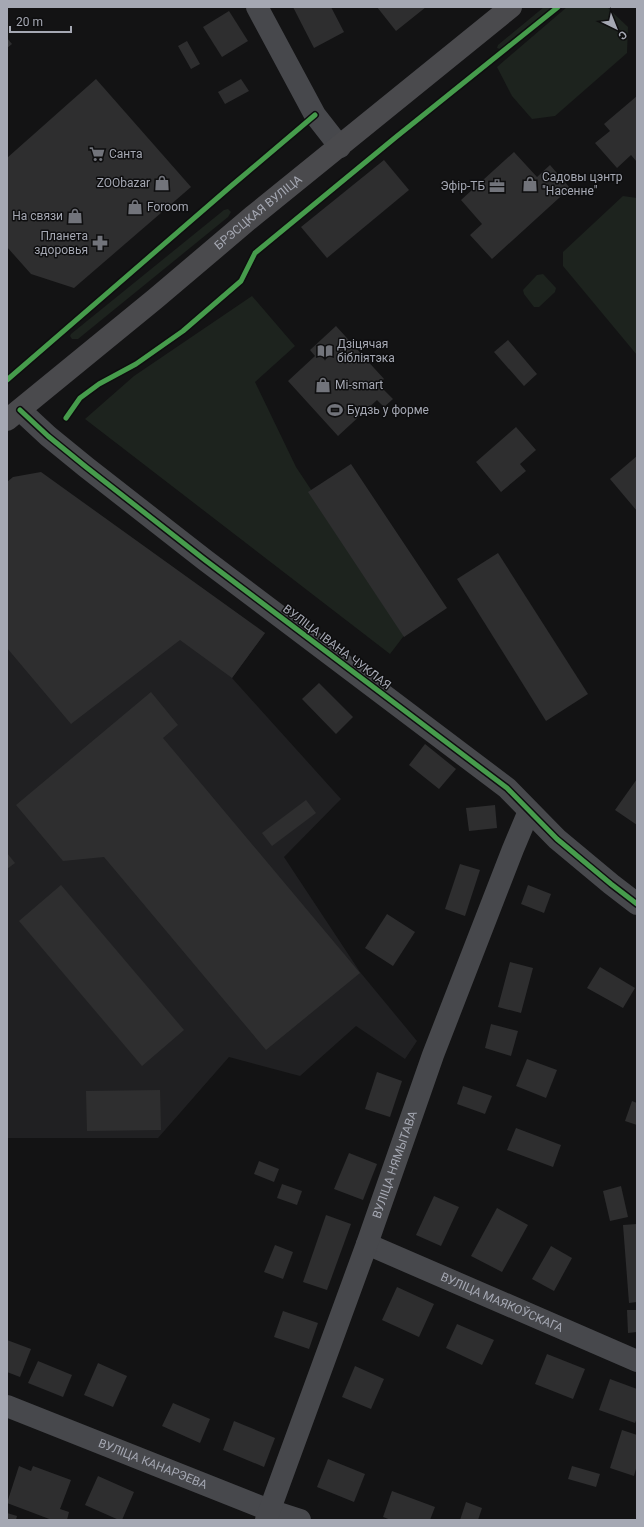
<svg xmlns="http://www.w3.org/2000/svg" width="644" height="1527" viewBox="0 0 644 1527" font-family="Roboto,sans-serif">
<style>
.built{fill:#202022}
.green{fill:#1d231e}
.building{fill:#2e2e2f}
.lines{fill:none;stroke-linecap:round;stroke-linejoin:round}
.minor{stroke:#47484c;stroke-width:22}
.major{stroke:#4a4a4d;stroke-width:22}
.cycleway-casing{stroke:#0e0e0f;stroke-width:8}
.cycleway{stroke:#469c4c;stroke-width:5}
.labels{text-anchor:middle;stroke-width:3;stroke-linejoin:round;paint-order:stroke}
.poi-label{font-size:12px;fill:#a5a8b3;stroke:#0e0e0f;text-anchor:start}
.street-label{font-size:12px;fill:#a5a8b3;stroke:#0e0e0f}
</style>
<rect width="100%" height="100%" fill="#131314"/>
<path class="built" d="M7 482 265 633 232 678 341 799 284 857 360 972 417 1041 405 1059 356 1026 300 1076 229 1057 158 1138H7Z"/>
<g class="green">
<path d="M544 7H552L500 49 497 48 498 45Z"/>
<path d="M567 7H607L628 27 627 53 555 116 532 119 512 96 497 67Z"/>
<path d="M623 196 637 198V355L563 266V252Z"/>
<path d="M228 209 231 212 228 217 78 339H72L70 336 71 334 224 210Z"/>
<path d="M543 274 556 288 555 292 539 307H534L524 294 523 290 537 275Z"/>
<path d="M252 296 295 346 255 382 296 467 406 633 390 654 85 419 134 376Z"/>
</g>
<g class="building">
<path d="M293 7H331L344 32 314 48Z"/>
<path d="M377 7H426L396 31Z"/>
<path d="M229 11 248 41 222 57 203 27Z"/>
<path d="M7 38 12 44 7 48Z"/>
<path d="M187 41 200 64 191 69 178 46Z"/>
<path d="M96 79 191 187 74 288 31 274 7 247V158Z"/>
<path d="M241 79 249 91 225 104 218 92Z"/>
<path d="M637 96V162L631 155 617 168 595 143 610 131 604 124Z"/>
<path d="M514 152 537 177 550 165 570 188 492 259 470 235 482 224 461 200Z"/>
<path d="M384 160 409 190 327 258 301 227Z"/>
<path d="M336 326 384 379 378 384 393 399 384 407 377 400 338 436 288 381 315 356 310 350Z"/>
<path d="M508 340 537 374 524 386 494 352Z"/>
<path d="M516 427 536 450 520 464 526 471 501 492 476 462Z"/>
<path d="M637 456V511L610 479Z"/>
<path d="M351 464 447 608 404 637 308 492Z"/>
<path d="M41 472 265 633 232 678 180 640 71 724 7 648V482L13 477Z"/>
<path d="M498 553 588 694 546 721 457 579Z"/>
<path d="M319 683 353 717 336 734 302 699Z"/>
<path d="M151 692 178 725 163 738 360 973 266 1050 104 857 63 861 16 805Z"/>
<path d="M425 744 456 769 439 789 409 765Z"/>
<path d="M637 779V825L615 810Z"/>
<path d="M306 800 316 813 272 846 262 833Z"/>
<path d="M495 805 497 828 469 831 466 808Z"/>
<path d="M7 853 15 863 7 869Z"/>
<path d="M460 864 480 870 465 916 445 909Z"/>
<path d="M61 885 184 1030 142 1066 19 921Z"/>
<path d="M528 885 551 894 544 913 521 904Z"/>
<path d="M387 914 415 932 393 966 365 948Z"/>
<path d="M510 962 533 968 521 1013 498 1007Z"/>
<path d="M600 967 635 988 623 1008 587 988Z"/>
<path d="M491 1024 518 1031 511 1056 485 1048Z"/>
<path d="M527 1059 557 1070 546 1098 516 1086Z"/>
<path d="M377 1072 402 1081 390 1117 365 1109Z"/>
<path d="M463 1086 492 1096 485 1114 457 1104Z"/>
<path d="M160 1090 161 1130 87 1131 86 1091Z"/>
<path d="M632 1101 637 1103V1125L625 1121Z"/>
<path d="M516 1128 561 1145 553 1167 507 1150Z"/>
<path d="M349 1153 377 1164 363 1200 334 1189Z"/>
<path d="M259 1161 279 1169 274 1182 254 1174Z"/>
<path d="M282 1184 302 1191 297 1205 277 1198Z"/>
<path d="M621 1186 628 1217 610 1221 603 1191Z"/>
<path d="M434 1196 459 1207 441 1246 416 1235Z"/>
<path d="M497 1208 528 1225 502 1272 471 1256Z"/>
<path d="M326 1215 351 1224 327 1290 303 1282Z"/>
<path d="M637 1224V1302L629 1303 623 1225Z"/>
<path d="M275 1245 293 1252 283 1279 264 1272Z"/>
<path d="M551 1246 572 1258 554 1291 532 1279Z"/>
<path d="M397 1287 434 1304 419 1337 382 1320Z"/>
<path d="M627 1310H637V1332L628 1333Z"/>
<path d="M283 1311 318 1323 309 1349 274 1337Z"/>
<path d="M457 1324 494 1340 482 1365 446 1348Z"/>
<path d="M7 1340 31 1349 20 1377 7 1372Z"/>
<path d="M547 1354 585 1369 573 1399 535 1384Z"/>
<path d="M38 1361 72 1375 63 1397 28 1383Z"/>
<path d="M98 1363 127 1376 113 1407 84 1395Z"/>
<path d="M355 1366 384 1379 371 1409 342 1397Z"/>
<path d="M610 1379 637 1389V1418L635 1423 599 1410Z"/>
<path d="M173 1403 210 1419 200 1443 162 1426Z"/>
<path d="M234 1421 275 1438 264 1467 223 1450Z"/>
<path d="M622 1430 637 1435V1465L634 1476 610 1468Z"/>
<path d="M328 1459 365 1474 354 1502 317 1487Z"/>
<path d="M19 1466 31 1471 33 1466 71 1480 60 1509 69 1512 67 1520H52L7 1503Z"/>
<path d="M572 1466 600 1474 596 1487 568 1479Z"/>
<path d="M98 1476 134 1492 122 1520H119L85 1505Z"/>
<path d="M392 1491 435 1507 430 1520H391L383 1517Z"/>
<path d="M466 1502 482 1508 478 1520H460Z"/>
<path d="M7 1513 17 1516 16 1520H7Z"/>
</g>
<g class="lines">
<g class="minor">
<path d="M257 7 315 115 340 147"/>
<path d="M20 410 48 436 86 467 205 560 507 788 557 839 611 884 637 904"/>
<path id="s1" d="M367 1244 637 1361"/>
<path id="s2" d="M7 1406 269 1510 300 1520"/>
<path id="s3" d="M266 1520 367 1244 433 1055 513 849 529 811"/>
</g>
<path class="major" id="s4" d="M7 420 155 299 253 216 511 7"/>
<defs>
<g id="cycleway">
<path d="M7 380 230 187 315 115"/>
<path d="M20 410 48 436 86 467 205 560 507 788 557 839 611 884 637 904"/>
<path d="M66 418 80 398 99 384 136 364 183 331 241 281 255 253 396 137 558 7"/>
</g>
</defs>
<use href="#cycleway" class="cycleway-casing"/>
<use href="#cycleway" class="cycleway"/>
</g>
<defs>
<symbol id="supermarket-bare" viewBox="-9 -9 18 18"><path d="M-6-5.5h2.5l.6 2H6L4.5 2H-2.5L-4.4-4H-6ZM-1.5 3.2a1.3 1.3 0 1 0 .1 0ZM3 3.2a1.3 1.3 0 1 0 .1 0Z" fill="#72747b" stroke="#0e0e0f" stroke-width="2.5" paint-order="stroke"/></symbol>
<symbol id="shop-bare" viewBox="-9 -9 18 18"><path d="M-5-2.5h2.3a2.7 3.5 0 0 1 5.4 0H5L5.5 6h-11ZM-1.5-2.5h3a1.5 2.3 0 0 0-3 0Z" fill="#72747b" stroke="#0e0e0f" stroke-width="2.5" paint-order="stroke"/></symbol>
<symbol id="office-bare" viewBox="-9 -9 18 18"><path d="M-6-3h4V-5.5h4V-3h4V5H-6ZM-1-4.5V-3h2v-1.5ZM-6 0V1H6V0Z" fill="#72747b" stroke="#0e0e0f" stroke-width="2.5" paint-order="stroke"/></symbol>
<symbol id="pharmacy-bare" viewBox="-9 -9 18 18"><path d="M-2-6h4v4h4v4h-4v4h-4v-4h-4v-4h4Z" fill="#72747b" stroke="#0e0e0f" stroke-width="2.5" paint-order="stroke"/></symbol>
<symbol id="library-bare" viewBox="-9 -9 18 18"><path d="M-6-4Q-3-5.5-.7-3.5V5Q-3 3-6 4ZM6-4Q3-5.5 .7-3.5V5Q3 3 6 4Z" fill="#72747b" stroke="#0e0e0f" stroke-width="2.5" paint-order="stroke"/></symbol>
<symbol id="stadium-bare" viewBox="-9 -9 18 18"><path d="M0-5a6.5 5 0 1 0 0 10a6.5 5 0 1 0 0-10ZM-3.5-1.8h7v3.6h-7Z" fill="#72747b" stroke="#0e0e0f" stroke-width="2.5" paint-order="stroke"/></symbol>
</defs>
<g fill-rule="evenodd">
<use href="#supermarket-bare" x="86" y="143" width="22" height="22"/>
<use href="#shop-bare" x="151" y="172" width="22" height="22"/>
<use href="#shop-bare" x="519" y="173" width="22" height="22"/>
<use href="#office-bare" x="486" y="175" width="22" height="22"/>
<use href="#shop-bare" x="124" y="196" width="22" height="22"/>
<use href="#shop-bare" x="64" y="205" width="22" height="22"/>
<use href="#pharmacy-bare" x="89" y="232" width="22" height="22"/>
<use href="#library-bare" x="314" y="340" width="22" height="22"/>
<use href="#shop-bare" x="312" y="374" width="22" height="22"/>
<use href="#stadium-bare" x="324" y="399" width="22" height="22"/>
</g>
<g class="labels">
<g class="poi-label">
<text x="109" y="158">Санта</text>
<text x="542" y="181">Садовы цэнтр<tspan x="542" dy="14">"Насенне"</tspan></text>
<text x="150" y="187" text-anchor="end">ZOObazar</text>
<text x="485" y="190" text-anchor="end">Эфір-ТБ</text>
<text x="147" y="211">Foroom</text>
<text x="63" y="220" text-anchor="end">На связи</text>
<text x="88" y="240" text-anchor="end">Планета<tspan x="88" dy="14">здоровья</tspan></text>
<text x="337" y="348">Дзіцячая<tspan x="337" dy="14">бібліятэка</tspan></text>
<text x="335" y="389">Mi-smart</text>
<text x="347" y="414">Будзь у форме</text>
</g>
<g class="street-label">
<text dy="4" stroke="none"><textPath href="#s4" startOffset="326">БРЭСЦКАЯ ВУЛІЦА</textPath></text>
<text transform="translate(337 647) rotate(37)" y="4">ВУЛІЦА ІВАНА ЧУКЛАЯ</text>
<text dy="4" stroke="none"><textPath href="#s3" startOffset="378">ВУЛІЦА НЯМЫТАВА</textPath></text>
<text dy="4" stroke="none"><textPath href="#s1" startOffset="147">ВУЛІЦА МАЯКОЎСКАГА</textPath></text>
<text dy="4" stroke="none"><textPath href="#s2" startOffset="157">ВУЛІЦА КАНАРЭЕВА</textPath></text>
</g>
</g>
<rect width="644" height="1527" fill="none" stroke="#a5a8b3" stroke-width="16"/>
<g transform="translate(616 28) rotate(137)" stroke="#0e0e0f" stroke-width="3" paint-order="stroke">
<path d="M0-3L7 15L0 10L-7 15Z" fill="#a5a8b3"/>
<text y="-6" font-size="11" font-weight="bold" text-anchor="middle" fill="#a5a8b3">С</text>
</g>
<path d="M10 26v6h61v-6" fill="none" stroke="#a5a8b3" stroke-width="2"/>
<text x="16" y="26" font-size="12" fill="#a5a8b3" stroke="#0e0e0f" stroke-width="3" paint-order="stroke">20 m</text>
</svg>
